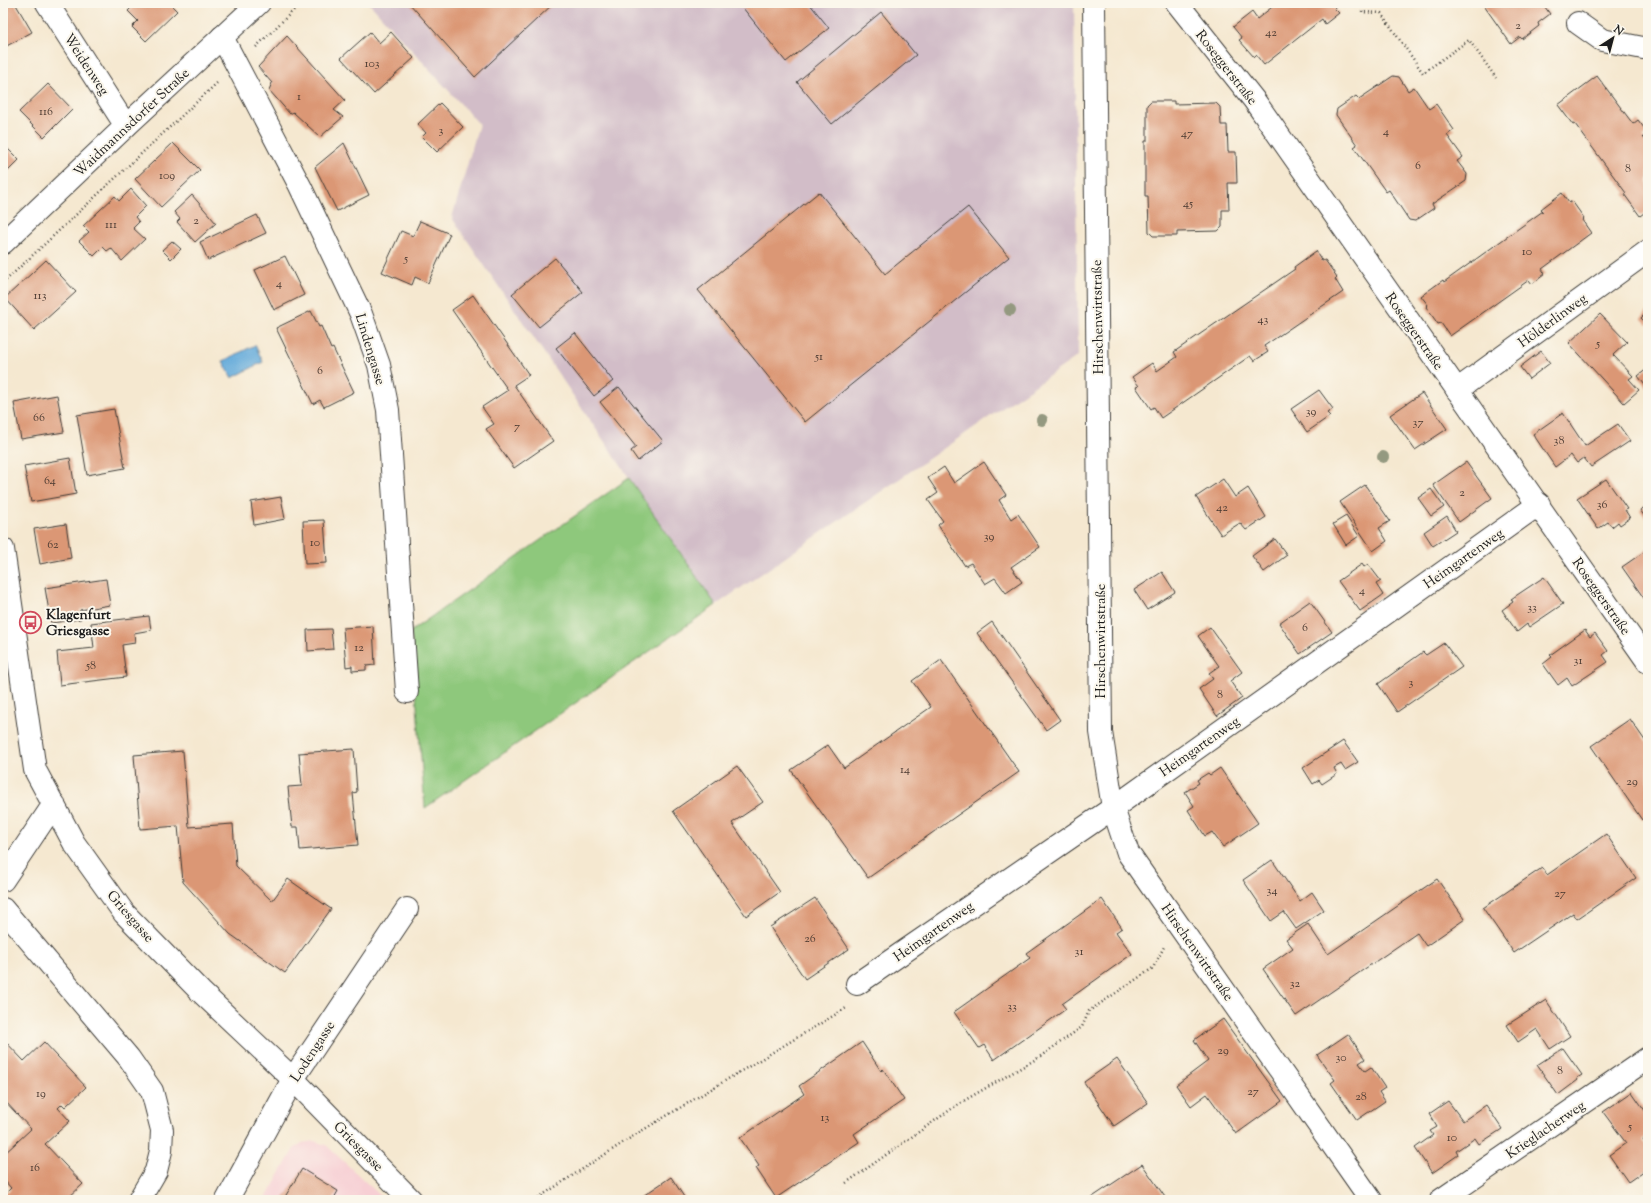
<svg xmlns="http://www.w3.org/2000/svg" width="1651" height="1203" viewBox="0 0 1651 1203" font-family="'Sorts Mill Goudy',serif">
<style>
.built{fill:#f7cfd4}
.industrial{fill:#d2bdc8}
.green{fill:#8ec87c;stroke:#55724c}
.water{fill:#63aada;stroke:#40637b}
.building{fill:#db9775}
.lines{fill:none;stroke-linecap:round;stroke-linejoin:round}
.minor-casing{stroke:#3d3b37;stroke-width:24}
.path{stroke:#3d3b37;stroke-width:2.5;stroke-dasharray:1 3;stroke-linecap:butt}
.minor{stroke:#fff;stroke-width:22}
.tree{fill:#949980}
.labels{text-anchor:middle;stroke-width:4;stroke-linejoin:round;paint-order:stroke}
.number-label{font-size:12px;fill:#4c3b32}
.street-label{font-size:14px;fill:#1c1c1c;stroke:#fbf7ec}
.poi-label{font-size:14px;font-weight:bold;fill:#1c1c1c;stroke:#fbf7ec;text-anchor:start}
</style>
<rect width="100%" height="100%" fill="#fbf7ec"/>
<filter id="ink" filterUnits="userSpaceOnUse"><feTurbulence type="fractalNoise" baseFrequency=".025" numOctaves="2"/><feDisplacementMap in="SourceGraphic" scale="8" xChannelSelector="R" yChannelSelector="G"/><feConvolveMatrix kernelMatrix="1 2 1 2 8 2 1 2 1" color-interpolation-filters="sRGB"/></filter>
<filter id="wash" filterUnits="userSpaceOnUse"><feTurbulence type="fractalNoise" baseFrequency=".012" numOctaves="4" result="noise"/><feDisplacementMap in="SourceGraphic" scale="16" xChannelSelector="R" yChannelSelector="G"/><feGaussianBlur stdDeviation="0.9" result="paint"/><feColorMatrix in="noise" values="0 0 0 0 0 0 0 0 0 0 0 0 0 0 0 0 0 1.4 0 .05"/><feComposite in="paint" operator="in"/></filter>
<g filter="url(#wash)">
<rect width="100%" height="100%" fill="#f5e8d0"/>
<path class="built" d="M314 1141 326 1145 385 1200H265L294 1149 302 1143Z"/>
<path class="industrial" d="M369 3H1074L1078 356 716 605 452 218 479 124Z"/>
<path class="green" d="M629 478 716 605 425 808 411 631Z"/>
<path class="water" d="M255 345 263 362 232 378 223 361Z"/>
<g id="blocks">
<g class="building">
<path d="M3 3H15L32 32 3 48Z"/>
<path d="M136 3H169L177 11 146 41 132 27 138 21 128 11Z"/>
<path d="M409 3H554L475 77Z"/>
<path d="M739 3H809L829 28 786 62Z"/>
<path d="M1275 3H1341L1334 8 1339 13 1325 24 1322 19 1264 65 1256 55 1254 57 1239 40 1242 38 1233 27 1252 12 1257 19 1276 4Z"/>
<path d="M1482 3H1542L1550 14 1538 23 1539 26 1522 39 1520 37 1511 44Z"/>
<path d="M881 12 916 55 832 124 797 82Z"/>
<path d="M370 32 379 43 391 32 414 58 374 94 341 58Z"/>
<path d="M287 36 345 100 334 110 343 117 320 137 293 112 290 114 269 90 272 83 258 67Z"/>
<path d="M1393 76 1399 77 1408 91 1414 87 1429 109 1436 104 1454 130 1447 135 1463 157 1457 161 1467 174 1466 181 1432 204 1434 208 1415 221 1409 220 1389 190 1386 192 1354 147 1357 145 1336 115 1337 109 1356 96 1359 99Z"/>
<path d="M1597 76 1633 124 1638 120 1648 133 1643 137 1648 143V210L1640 216 1624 194 1626 193 1575 124 1573 125 1558 105Z"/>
<path d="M48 84 72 109 44 137 19 112Z"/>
<path d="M1151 101H1174V104L1216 103 1220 107 1221 125H1227L1228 152H1236L1237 183H1228L1229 210H1222V227L1218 231 1177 232V236H1153L1149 232 1148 196H1145V141H1147V105Z"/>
<path d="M440 103 463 127 437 152 422 137 426 133 418 124Z"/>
<path d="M173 143 200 170 161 207 135 179Z"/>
<path d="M344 143 369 195 337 211 315 167Z"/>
<path d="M3 144 19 160 3 176Z"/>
<path d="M131 189 146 206 135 217 139 222 133 228 145 239 122 261 111 248 107 251 103 247 94 256 79 241 89 232 83 226 115 196 119 201Z"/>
<path d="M819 192 885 274 968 207 1009 257 805 422 698 290Z"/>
<path d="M1562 193 1569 203 1572 201 1584 218 1582 220 1591 233 1542 269 1545 274 1532 284 1529 280 1450 336 1441 323 1438 324 1426 307 1428 305 1421 296 1443 280 1444 282 1543 211 1541 209Z"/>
<path d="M192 195 216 223 195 242 177 222 180 219 174 212Z"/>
<path d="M257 215 266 233 208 260 200 242Z"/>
<path d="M420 221 450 234 428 283 415 277 412 285 382 272 401 231 413 236Z"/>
<path d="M172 241 181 249 171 259 162 250Z"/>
<path d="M1316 251 1322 261 1325 260 1337 277 1335 279 1343 292 1264 346 1268 352 1254 361 1250 356 1161 418 1154 407 1151 409 1136 387 1139 386 1132 377 1152 363 1157 371 1177 357 1174 352 1295 269 1294 267Z"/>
<path d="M285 256 304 295 274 310 255 270Z"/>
<path d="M555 258 583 292 539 327 512 294Z"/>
<path d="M46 260 76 292 34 330 5 298Z"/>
<path d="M473 295 529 375 514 385 553 441 514 468 486 429 494 424 482 407 508 390 452 310Z"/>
<path d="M311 311 319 327 321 326 331 349 333 348 354 392 324 407 320 400 313 404 276 328Z"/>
<path d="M1648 311V325L1641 318Z"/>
<path d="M1600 314 1627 342 1613 355 1633 376 1629 379 1639 390 1624 403 1569 343Z"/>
<path d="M575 333 613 381 594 396 556 348Z"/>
<path d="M1541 351 1550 363 1529 379 1520 367Z"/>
<path d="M1648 368V389L1638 376Z"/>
<path d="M619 387 663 441 638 461 631 451 636 447 600 402Z"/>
<path d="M1319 390 1333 409 1327 413 1330 416 1307 432 1291 409Z"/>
<path d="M1422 393 1447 429 1415 450 1390 415Z"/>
<path d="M57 395 64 432 21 439 14 403Z"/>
<path d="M114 409 125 468 87 475 77 415Z"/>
<path d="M1563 413 1585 446 1618 424 1630 441 1591 467 1584 458 1577 463 1571 455 1555 467 1533 434Z"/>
<path d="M70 458 76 494 31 502 24 466Z"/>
<path d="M984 462 1006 495 999 500 1011 519 1018 514 1040 547 1011 567 1022 582 1006 593 995 578 985 584 971 563 965 566 938 525 943 521 928 500 938 493 928 478 944 467 954 483Z"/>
<path d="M1466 462 1492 498 1459 522 1433 485Z"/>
<path d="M1223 479 1235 497 1248 488 1266 517 1246 530 1240 523 1221 535 1196 497Z"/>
<path d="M1606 479 1627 509 1625 510 1630 518 1620 525 1618 522 1612 527 1608 522 1598 529 1577 498Z"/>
<path d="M1365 485 1390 521 1379 528 1387 541 1373 551 1340 502Z"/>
<path d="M1431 489 1444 507 1431 516 1418 498Z"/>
<path d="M281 497 285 519 254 525 251 502Z"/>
<path d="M1648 505V521L1640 510Z"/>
<path d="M1346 516 1359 536 1346 545 1333 524Z"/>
<path d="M1447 516 1456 531 1433 546 1424 532Z"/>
<path d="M324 520 327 563 305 564 303 521Z"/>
<path d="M66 524 71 558 40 564 34 529Z"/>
<path d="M1275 539 1287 555 1264 572 1252 556Z"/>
<path d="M1648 549V604L1622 567Z"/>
<path d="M1362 564 1364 567 1368 564 1381 581 1376 584 1383 595 1360 611 1338 581Z"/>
<path d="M1162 572 1175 592 1147 610 1134 590Z"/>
<path d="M1544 577 1563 604 1529 627 1527 624 1517 632 1502 610 1513 602 1511 599Z"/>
<path d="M106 579 110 605 80 610 81 619 51 623 45 588Z"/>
<path d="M1310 601 1332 632 1300 654 1279 623Z"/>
<path d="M149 616 151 630 134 633 135 643 122 645 126 677 60 685 57 652 94 648 91 623Z"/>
<path d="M992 622 1060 720 1046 730 977 633Z"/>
<path d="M373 626 375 665 366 666V670L352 671V666L346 667 343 628Z"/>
<path d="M1210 627 1242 672 1230 681 1242 698 1217 716 1199 689 1213 679 1209 673 1219 666 1198 636Z"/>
<path d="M331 629 333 649 308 651 307 630Z"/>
<path d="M1585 630 1590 637 1595 633 1608 651 1603 655 1608 662 1572 686 1567 678 1558 685 1543 664 1552 657 1550 655Z"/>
<path d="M1444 643 1462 667 1397 712 1378 684 1423 652 1426 655Z"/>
<path d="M941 660 1019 772 868 878 791 770 828 745 844 768 931 707 912 681Z"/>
<path d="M1630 719 1648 745V816L1642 820 1591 746Z"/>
<path d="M1343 741 1358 762 1345 770 1341 764 1334 768 1337 774 1322 784 1319 780 1313 784 1303 768Z"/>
<path d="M354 749 357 792 353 793 358 845 300 850 298 827H292L288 787 302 786 299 753Z"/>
<path d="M183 751 189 827 233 824 236 866 272 901 288 879 331 909 285 973 230 934 183 882 178 826 140 829 134 755Z"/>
<path d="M737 766 763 802 732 823 780 892 746 916 673 811Z"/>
<path d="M1220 768 1258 823 1223 847 1212 832 1205 836 1188 810 1194 806 1185 792 1199 783 1197 780 1208 773 1210 775Z"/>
<path d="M1606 834 1636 878 1577 919 1573 913 1514 953 1483 908 1542 868 1547 875Z"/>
<path d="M1272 860 1300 901 1312 892 1324 910 1296 929 1284 912 1271 921 1243 880Z"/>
<path d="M1437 879 1465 919 1426 946 1417 933 1296 1016 1263 969 1293 948 1286 939 1308 924 1328 954Z"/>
<path d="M815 898 849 949 805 979 770 927Z"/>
<path d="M1102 899 1122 928 1116 932 1132 954 1062 1004 1066 1009 994 1060 984 1045 979 1048 954 1012 1030 958 1026 953Z"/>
<path d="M1546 1000 1570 1036 1550 1049 1537 1029 1518 1042 1507 1025Z"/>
<path d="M1223 1019 1282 1101 1236 1134 1207 1094 1191 1106 1176 1085 1208 1061 1194 1040Z"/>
<path d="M1348 1034 1365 1059 1359 1063 1365 1071 1371 1067 1385 1088 1379 1092 1385 1101 1357 1120 1331 1083 1335 1080 1317 1055Z"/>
<path d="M3 1039 24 1061 44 1042 86 1087 65 1107 62 1104 58 1108 70 1121 45 1144 83 1184 66 1200H3V1188L7 1192 11 1188 3 1179V1155L31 1129 3 1099Z"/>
<path d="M862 1042 881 1071 883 1069 904 1100 854 1134 859 1142 776 1198 756 1168 759 1166 740 1138 804 1094 799 1086Z"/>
<path d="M1563 1048 1582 1075 1577 1078 1578 1080 1558 1095 1537 1065Z"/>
<path d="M1117 1059 1148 1103 1114 1126 1084 1082Z"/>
<path d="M1632 1092 1648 1115V1137L1643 1140 1648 1147V1168L1628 1182 1609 1155 1626 1143 1603 1112Z"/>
<path d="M1448 1101 1463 1121 1486 1105 1502 1129 1479 1144 1475 1138 1456 1151 1458 1155 1432 1173 1415 1148 1433 1135 1430 1131 1437 1127 1429 1114Z"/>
<path d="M1142 1164 1167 1200H1088Z"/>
<path d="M302 1169 338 1191 333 1200H283Z"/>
<path d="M671 1177 686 1200H637Z"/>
</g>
</g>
</g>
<g filter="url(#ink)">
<use href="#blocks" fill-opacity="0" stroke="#3d3b37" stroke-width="1"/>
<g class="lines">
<defs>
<g id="minor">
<path d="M47 3 126 126"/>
<path d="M1094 3 1101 732 1113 808 1128 853 1371 1200"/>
<path d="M1177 3 1254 100 1648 662"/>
<path d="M1578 23 1602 40 1643 48"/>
<path d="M222 37 300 186 361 314 379 365 388 410 407 692"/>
<path d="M3 243 126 126 259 3"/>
<path d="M1457 390 1648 251"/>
<path d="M3 549 35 770 74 843 124 913 201 992 293 1079 411 1200"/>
<path d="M3 880 54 804"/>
<path d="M3 909 129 1058 152 1091 162 1130 161 1151 156 1171 139 1200"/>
<path d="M857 984 1113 808 1539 504"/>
<path d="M227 1200 293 1079 407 909"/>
<path d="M1441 1200 1648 1058"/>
</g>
</defs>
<use href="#minor" class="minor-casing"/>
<g class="path">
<path d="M1363 3 1362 12 1381 13 1423 73 1469 40 1496 78"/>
<path d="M256 47 301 3"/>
<path d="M3 283 217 83"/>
<path d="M846 1183 960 1103 1038 1058 1082 1027 1089 1011 1153 968 1164 947"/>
<path d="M535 1200 638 1133 848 1007"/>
</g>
<use href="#minor" class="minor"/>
</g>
<g class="tree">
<circle cx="1010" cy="310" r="6"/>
<circle cx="1042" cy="420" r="6"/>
<circle cx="1383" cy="457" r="6"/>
</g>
</g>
<defs>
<symbol id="bus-ring" viewBox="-11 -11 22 22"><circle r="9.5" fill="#fbf7ec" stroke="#d1495b" stroke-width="1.5"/><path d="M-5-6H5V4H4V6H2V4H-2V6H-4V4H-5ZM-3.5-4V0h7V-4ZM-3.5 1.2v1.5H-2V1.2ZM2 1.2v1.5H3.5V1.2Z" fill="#d1495b"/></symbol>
</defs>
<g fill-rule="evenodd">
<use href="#bus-ring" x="18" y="610" width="25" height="25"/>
</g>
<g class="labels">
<g class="number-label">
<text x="1518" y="29">2</text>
<text x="1271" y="36">42</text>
<text x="372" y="67">103</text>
<text x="299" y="100">1</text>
<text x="46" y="115">116</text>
<text x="441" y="134">3</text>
<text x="1386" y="135">4</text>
<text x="1187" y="137">47</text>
<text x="1418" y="169">6</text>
<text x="1628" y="172">8</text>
<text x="167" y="179">109</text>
<text x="1188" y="207">45</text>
<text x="196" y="224">2</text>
<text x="111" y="228">111</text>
<text x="1527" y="255">10</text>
<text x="406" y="262">5</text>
<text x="279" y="287">4</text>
<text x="40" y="299">113</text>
<text x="1263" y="323">43</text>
<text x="1598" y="347">5</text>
<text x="819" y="360">51</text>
<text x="320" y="374">6</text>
<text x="1311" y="415">39</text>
<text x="39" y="421">66</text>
<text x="1418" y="426">37</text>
<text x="517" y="430">7</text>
<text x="1559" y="444">38</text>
<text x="50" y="484">64</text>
<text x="1462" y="496">2</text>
<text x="1602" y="508">36</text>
<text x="1222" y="511">42</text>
<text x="989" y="540">39</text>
<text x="315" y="546">10</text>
<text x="53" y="548">62</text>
<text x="1362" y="594">4</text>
<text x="1532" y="611">33</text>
<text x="1305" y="631">6</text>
<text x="359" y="651">12</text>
<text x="1578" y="664">31</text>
<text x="91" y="669">58</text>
<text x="1411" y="686">3</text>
<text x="1220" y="698">8</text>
<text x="905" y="773">14</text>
<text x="1632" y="785">29</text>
<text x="1272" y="894">34</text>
<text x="1560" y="897">27</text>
<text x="810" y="942">26</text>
<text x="1079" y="955">31</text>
<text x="1295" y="987">32</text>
<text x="1012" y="1010">33</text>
<text x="1223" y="1054">29</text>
<text x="1341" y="1061">30</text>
<text x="1560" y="1074">8</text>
<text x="1253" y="1095">27</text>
<text x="41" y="1097">19</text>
<text x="1361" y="1100">28</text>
<text x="825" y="1121">13</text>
<text x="1630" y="1130">5</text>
<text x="1452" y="1141">10</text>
<text x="35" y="1171">16</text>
</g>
<g class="street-label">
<text transform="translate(87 64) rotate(57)" y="5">Weidenweg</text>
<text transform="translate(1227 67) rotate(52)" y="5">Roseggerstraße</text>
<text transform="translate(131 122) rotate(-43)" y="5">Waidmannsdorfer Straße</text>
<text transform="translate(1097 317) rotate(-91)" y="5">Hirschenwirtstraße</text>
<text transform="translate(1552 320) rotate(-36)" y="5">Hölderlinweg</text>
<text transform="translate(1415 331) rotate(55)" y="5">Roseggerstraße</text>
<text transform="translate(371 349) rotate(73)" y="5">Lindengasse</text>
<text transform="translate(1463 558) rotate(-35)" y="5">Heimgartenweg</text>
<text transform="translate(1602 596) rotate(55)" y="5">Roseggerstraße</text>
<text transform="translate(1100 641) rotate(-90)" y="5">Hirschenwirtstraße</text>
<text transform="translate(1199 746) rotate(-35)" y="5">Heimgartenweg</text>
<text transform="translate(131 916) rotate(49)" y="5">Griesgasse</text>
<text transform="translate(933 931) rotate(-35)" y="5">Heimgartenweg</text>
<text transform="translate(1198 952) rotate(55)" y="5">Hirschenwirtstraße</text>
<text transform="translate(312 1051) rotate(-57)" y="5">Lodengasse</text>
<text transform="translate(1545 1129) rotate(-34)" y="5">Krieglacherweg</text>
<text transform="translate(359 1146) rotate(45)" y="5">Griesgasse</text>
</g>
<g class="poi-label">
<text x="46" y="619">Klagenfurt<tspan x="46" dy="16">Griesgasse</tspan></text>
</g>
</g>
<rect width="1651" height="1203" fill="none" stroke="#fbf7ec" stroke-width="16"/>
<g transform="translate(1613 38) rotate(36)" stroke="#fbf7ec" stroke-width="3" paint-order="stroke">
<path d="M0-3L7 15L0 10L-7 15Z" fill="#1c1c1c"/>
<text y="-6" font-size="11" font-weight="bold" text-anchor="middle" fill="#1c1c1c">N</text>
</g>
</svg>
